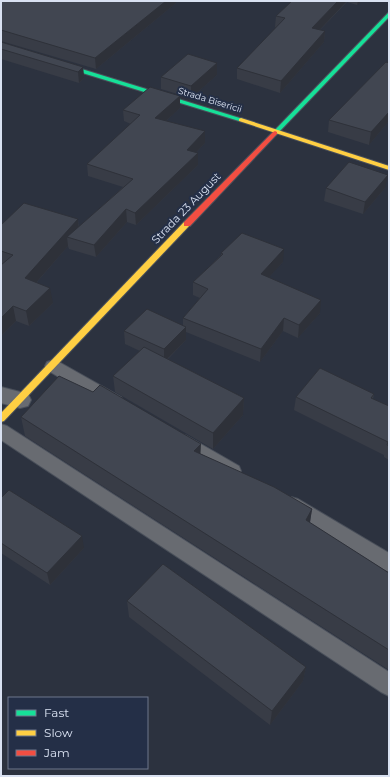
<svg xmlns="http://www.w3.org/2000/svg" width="390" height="777" viewBox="0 0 390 777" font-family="Montserrat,sans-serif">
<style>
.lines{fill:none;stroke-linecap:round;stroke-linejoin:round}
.lane-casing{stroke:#494f5a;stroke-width:2}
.street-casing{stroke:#494f5a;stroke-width:2}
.fast-casing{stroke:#494f5a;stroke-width:2}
.slow-casing{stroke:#494f5a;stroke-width:2}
.jam-casing{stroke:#494f5a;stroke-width:2}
.lane{fill:#686b71;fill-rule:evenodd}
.street{fill:#686b71;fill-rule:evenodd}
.fast{fill:#16e098;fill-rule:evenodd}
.slow{fill:#ffcf43;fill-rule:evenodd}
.jam{fill:#f24e42;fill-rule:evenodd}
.wall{fill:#383c46}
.shaded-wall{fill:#2e3139}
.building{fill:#414651;stroke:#2e3139}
.labels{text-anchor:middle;stroke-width:4;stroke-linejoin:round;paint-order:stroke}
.far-street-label{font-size:9px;fill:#d9e1f1;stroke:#242f47}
.street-label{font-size:11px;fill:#d9e1f1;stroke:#242f47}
</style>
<rect width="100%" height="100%" fill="#2c323f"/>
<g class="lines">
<defs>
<g id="lane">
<path d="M53 360 59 362 121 397 124 402 121 407 115 408 109 407 47 370 45 366 47 362Z"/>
<path d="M1 424 7 426 389 672V696L381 692 1 440Z"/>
<path d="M181 434 187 436 239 466 241 471 239 476 232 478 225 476 175 446 172 441 175 436Z"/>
<path d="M291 497 298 499 389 553V572L382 569 284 511 281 505 284 499Z"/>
</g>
<path id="street" d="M1 387 28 394 31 400 28 406 20 408 1 403Z"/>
<g id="fast">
<path d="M389 12V17L277 134H273V132Z"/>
<path d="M1 44 243 119 244 120 239 121 1 48Z"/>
</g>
<g id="slow">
<path d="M241 118 389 166V170L239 121V119Z"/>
<path d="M184 222H190L191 224 4 421 1 422V413Z"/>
</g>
<path id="jam" d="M275 131 277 132V134L190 226H184V222L273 132Z"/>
</defs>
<use href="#lane" class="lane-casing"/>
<use href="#street" class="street-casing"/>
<use href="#fast" class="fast-casing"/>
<use href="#slow" class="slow-casing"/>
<use href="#jam" class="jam-casing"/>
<use href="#lane" class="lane"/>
<use href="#street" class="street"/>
<use href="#fast" class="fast"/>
<use href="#slow" class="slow"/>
<use href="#jam" class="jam"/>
</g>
<g class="wall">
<path d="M1 1H176V3L96 69 1 41Z"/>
<path d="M292 1H362L357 5 347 2 320 30 325 31 324 42 280 93 237 79V68L276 28 275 27 276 16Z"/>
<path d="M1 42 83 67 84 78 79 83 1 59Z"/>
<path d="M217 63V75L191 98 161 89V77Z"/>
<path d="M389 63V121L369 145 328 132 329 120Z"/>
<path d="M180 96V108L166 121 205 143 196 153H198V165L136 225 127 222 96 257 69 249 68 246 37 282 53 303 29 326 16 321 1 336V225L78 219 79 227 123 187 88 176 87 164 131 124 124 121 123 110Z"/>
<path d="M326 188H385L363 214 324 201Z"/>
<path d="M221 253 283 262 269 277 320 313 298 338 283 331 260 362 186 332V340L168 359 244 398 243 415 213 449 115 392 113 376 140 351 125 344 124 331 183 325V318L200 298 193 295V282L221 255Z"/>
<path d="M374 394 373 399 389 406V460L384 457V455L294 410 296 397Z"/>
<path d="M21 417 201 454 312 509 310 523 389 573V670L25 436Z"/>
<path d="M1 498 84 548 50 585 1 553Z"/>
<path d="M127 601 306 667 303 681 270 725 129 617Z"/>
</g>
<g class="shaded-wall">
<path d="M166 1H176V3L96 69 95 58Z"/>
<path d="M338 1H347L311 39 312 28Z"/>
<path d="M358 1H362L357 5Z"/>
<path d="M325 31 324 42 280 93 281 81Z"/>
<path d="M217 63V75L191 98V86Z"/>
<path d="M83 67 84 78 79 83 78 72Z"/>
<path d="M180 96V108L156 130 155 118Z"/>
<path d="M389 112V121L369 145 371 132Z"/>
<path d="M205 131V143L187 162V150Z"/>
<path d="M198 153V165L136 225 135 213Z"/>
<path d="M388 175 385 188 363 214 365 202Z"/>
<path d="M126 209 127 222 96 257 94 245Z"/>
<path d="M78 219 79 233 67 237 68 246 28 292 25 278Z"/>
<path d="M284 249 283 262 260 287 261 274Z"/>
<path d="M50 288 53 303 29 326 26 311Z"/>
<path d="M321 300 320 313 298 338 299 325Z"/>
<path d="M13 306 16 321 1 336V318Z"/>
<path d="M284 318 283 331 260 362 261 349Z"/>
<path d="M186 327V340L164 362V349Z"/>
<path d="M244 398 243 415 213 449V433Z"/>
<path d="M201 444 200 463 194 451Z"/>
<path d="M312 509 309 527 306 520Z"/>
<path d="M82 536 84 548 50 585 47 573Z"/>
<path d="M306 667 303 681 270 725 272 711Z"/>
</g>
<g class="building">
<path d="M1 1H166L95 58 1 30Z"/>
<path d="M292 1H338L312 28 325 31 281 81 237 68 285 18 276 16Z"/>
<path d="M1 42 83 67 78 72 1 49Z"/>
<path d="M188 54 217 63 191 86 161 77Z"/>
<path d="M386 62 389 63V112L371 132 329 120Z"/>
<path d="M150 87 180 96 155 118 205 131 187 150 198 153 135 213 126 209 94 245 67 237 133 179 87 164 140 115 123 110Z"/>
<path d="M349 162 388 175 365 202 326 188Z"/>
<path d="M24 203 78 219 25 278 50 288 26 311 13 306 1 318V265L13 255 1 251V225Z"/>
<path d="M242 233 284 249 261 274 321 300 299 325 284 318 261 349 183 318 208 289 193 282 223 254 221 253Z"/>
<path d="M147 309 186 327 164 349 124 331Z"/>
<path d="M144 347 244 398 213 433 113 376Z"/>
<path d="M320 368 374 394 371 398 389 406V446L387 445 388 442 296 397Z"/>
<path d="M59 376 93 392 100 385 201 444 194 451 274 487 312 509 306 520 389 573V650L21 417Z"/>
<path d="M9 490 82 536 47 573 1 543V498Z"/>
<path d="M163 564 306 667 272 711 127 601Z"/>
</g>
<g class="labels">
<g class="far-street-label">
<text transform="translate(210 100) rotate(17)" y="3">Strada Bisericii</text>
</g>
<g class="street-label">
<text transform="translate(186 208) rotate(-46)" y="4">Strada 23 August</text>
</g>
</g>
<rect width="390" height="777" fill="none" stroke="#d9e1f1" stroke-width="4"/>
<rect x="8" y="697" width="140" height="72" fill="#242f47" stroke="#6c768b"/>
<rect x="16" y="710" width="20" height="6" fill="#16e098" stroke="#6c768b"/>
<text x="44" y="717" font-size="12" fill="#d9e1f1">Fast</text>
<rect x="16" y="730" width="20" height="6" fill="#ffcf43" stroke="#6c768b"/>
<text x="44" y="737" font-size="12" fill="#d9e1f1">Slow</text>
<rect x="16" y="750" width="20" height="6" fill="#f24e42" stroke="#6c768b"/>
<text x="44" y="757" font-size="12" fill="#d9e1f1">Jam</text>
</svg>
